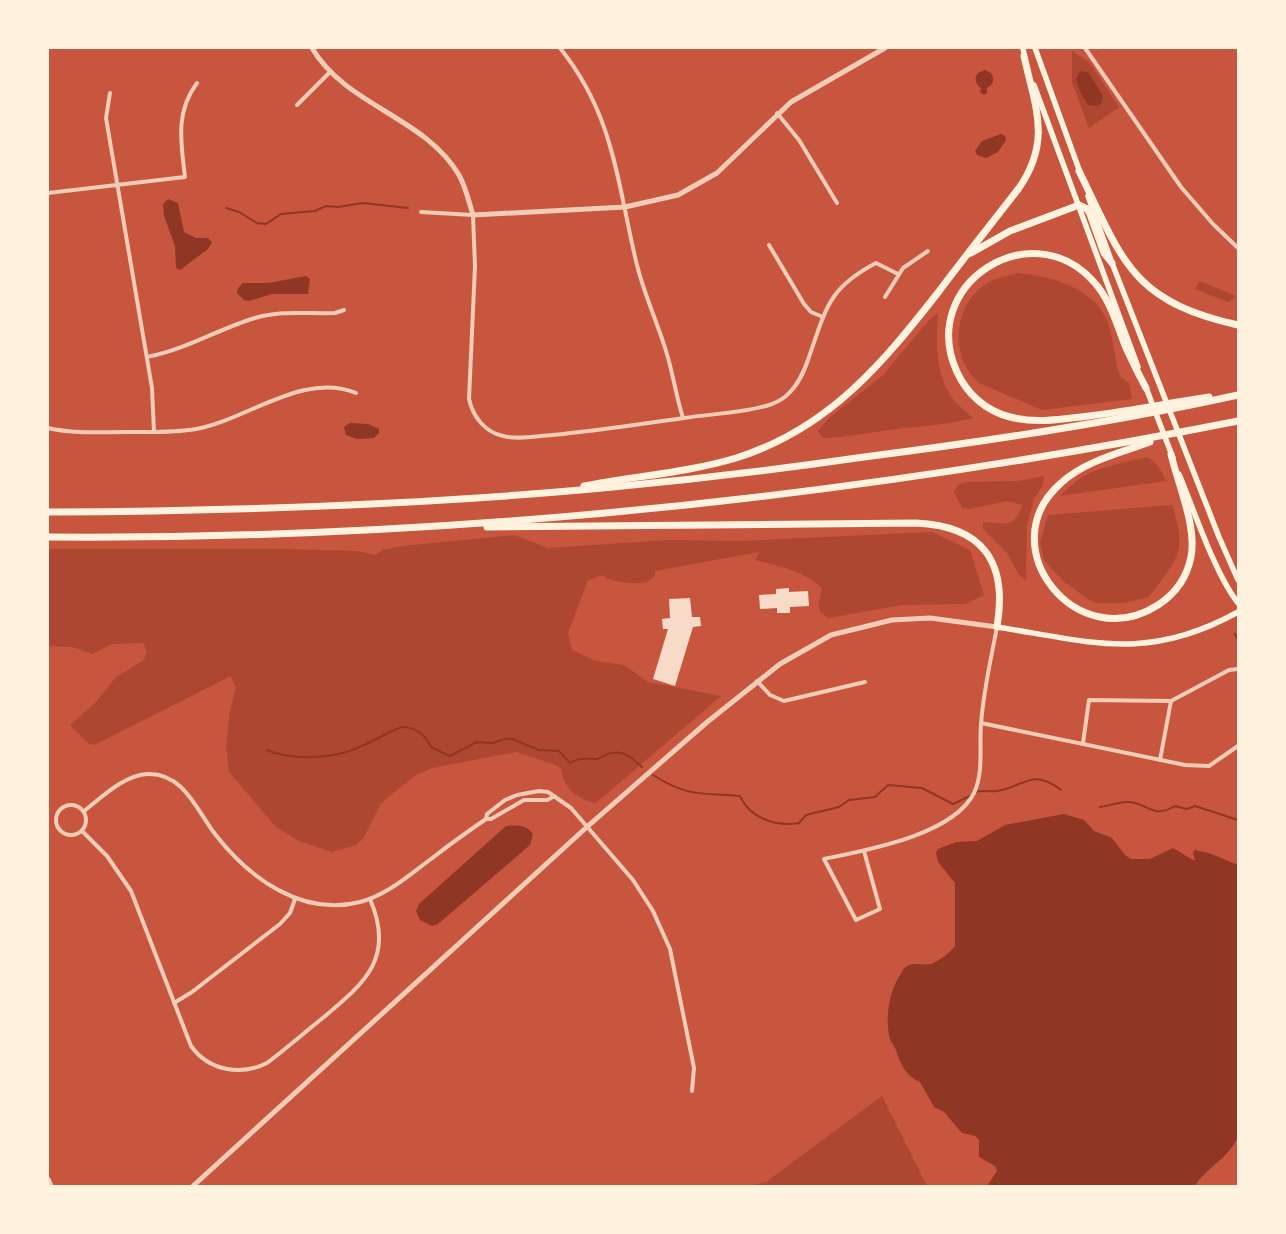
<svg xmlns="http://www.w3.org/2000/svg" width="1286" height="1234" viewBox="0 0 1286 1234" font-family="'Titillium Web',sans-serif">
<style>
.green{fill:#ae4732}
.water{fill:#8f3625}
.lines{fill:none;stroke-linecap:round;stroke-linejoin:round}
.stream{stroke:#8f3625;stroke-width:2}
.building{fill:#f7dbc8}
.minor{stroke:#f1ccb7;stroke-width:4}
.tertiary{stroke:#f1ccb7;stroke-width:5}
.secondary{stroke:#fff3e0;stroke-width:5.5}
.motorway{stroke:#fff3e0;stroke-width:7}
</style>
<rect width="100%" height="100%" fill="#c8553d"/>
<g class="green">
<path d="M1072 51 1089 62 1119 107 1089 128 1072 82Z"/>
<path d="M1017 273C1048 276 1091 286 1106 318 1113 334 1114 354 1118 371L1122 378 1129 383 1132 399 1042 410 979 383C950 357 952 309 984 285 992 279 1007 276 1017 273Z"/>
<path d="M1199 281 1236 296 1228 302 1195 289Z"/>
<path d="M938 313C936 342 935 374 953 399 958 406 967 412 973 418 950 424 928 426 904 428 877 431 851 437 823 438L818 431 829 418 882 376 931 318Z"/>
<path d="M1146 457C1158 462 1161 470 1166 481L1060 496C1087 467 1109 467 1146 457Z"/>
<path d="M1044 476 1043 485 1034 499 1027 526 1026 580 1019 575 1007 553 983 529V522C1006 524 1013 528 1023 505L1006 501 970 509 962 508 954 492 958 485 967 482 1019 481Z"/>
<path d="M1172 505C1188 554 1177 558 1149 597L1124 603H1097L1089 600 1062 580 1044 560 1040 543 1048 515Z"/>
<path d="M932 532 970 550 984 595 965 604 902 605 829 618 821 613 818 606 822 588C804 571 779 566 755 560L759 552 655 571V576C650 580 647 583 641 583 633 584 607 582 603 575L588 580 568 633 572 650 596 661 624 665 648 682 721 696 596 803C579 800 561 787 562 769L556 765 516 752 432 768 416 775 381 803 363 839 356 845 332 852 299 841 276 827 229 772 226 745 230 711 236 688 231 676 94 745 89 744 70 725 95 703 116 677 144 660 147 651 143 643 112 644 92 654 72 647 48 646V549H284L357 551 375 555 383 550 402 546 514 535 548 548 669 540 742 541Z"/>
<path d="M882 1096 927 1186H749L766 1182Z"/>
</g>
<g class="water">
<path d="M985 70 991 73C995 79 993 85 987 88V93L984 95 980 92 981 88C975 84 974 78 978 73Z"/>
<path d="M1080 71 1088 72 1103 96 1101 104 1097 106 1088 105 1080 92 1076 79Z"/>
<path d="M1001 134 1005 136 1006 140 998 152 986 158 977 155 975 151 982 141Z"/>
<path d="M168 199 178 203 184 232 196 238H208L212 242 208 249 180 270 176 268 175 246 164 216 163 204Z"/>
<path d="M306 276 310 279 308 294H272L249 301 244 300 237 293 238 288 243 283H269Z"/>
<path d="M350 423 368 424 379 429V433L374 438 357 439 346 435 344 427Z"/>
<path d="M1064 814 1084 820 1094 831 1112 838 1125 855 1131 859H1150L1173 848 1193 860H1195L1193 853 1195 850 1209 853 1238 865V1136C1229 1159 1206 1167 1195 1186H987L997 1171 995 1166 979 1157V1140L975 1136 962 1133 944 1112 934 1107 920 1082C906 1076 900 1064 896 1050 894 1045 890 1041 889 1036 885 1013 890 989 903 970 910 960 921 966 931 964 939 961 951 952 955 946V883L938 862 936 853 938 849 956 842 977 841 1005 825Z"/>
<path d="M506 826C517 825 526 825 533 834L530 845 438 924 432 926 420 920 416 911 419 904Z"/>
</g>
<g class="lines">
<g class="stream">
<path d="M226 208 239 212 257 223 266 224 281 214 315 211 326 206 338 207 363 203 408 208"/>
<path d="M1235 634 1238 640"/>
<path d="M267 750C288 760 330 759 352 750 369 744 384 734 401 727 416 727 425 734 431 747L450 756 477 742 493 743 505 739H512L539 750 559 751 570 763C579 757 587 759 597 759 601 758 604 755 608 754 623 749 631 757 642 767"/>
<path d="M653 775C687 797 702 793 740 796 750 818 775 827 799 823L806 815 839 807 849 800 875 797 888 785 922 788 953 804 970 796"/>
<path d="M976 792C983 790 989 792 996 791 1022 789 1031 766 1061 790"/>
<path d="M1100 807C1109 806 1118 802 1127 802 1148 802 1151 820 1175 806L1187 809 1195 806 1238 820"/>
</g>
</g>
<g class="building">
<path d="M789 588V592L808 591 809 606 790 607V613H777V608L760 609 759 595 776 594V589Z"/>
<path d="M690 598 692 617H700L701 626 693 627 675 686 653 679 668 629H663L662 619 670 618 669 599Z"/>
</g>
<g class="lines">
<g class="minor">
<path d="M560 48C614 115 617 181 636 261 643 292 657 321 666 351 673 373 676 396 683 418"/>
<path d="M1085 48 1181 187 1213 224 1238 248"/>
<path d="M110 93 106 118 152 388 154 432"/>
<path d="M297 105 330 72"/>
<path d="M777 113 799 140 837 203"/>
<path d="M48 193 185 177C181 143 175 112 197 83"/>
<path d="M421 212 473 215 475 266 469 399C473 417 485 432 503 436 519 440 536 436 552 435 597 431 640 424 684 418 711 414 740 413 766 406 773 404 780 401 786 396 798 386 804 372 809 357 826 309 828 288 876 263L898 274"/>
<path d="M769 245 804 304 811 312 823 317"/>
<path d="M885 297 903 268 928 251"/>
<path d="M147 357C185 350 218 329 255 318 281 310 308 314 335 313L344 310"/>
<path d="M48 428C74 434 101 432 127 432 150 432 174 433 196 429 247 420 303 371 356 393"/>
<path d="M757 681 770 695 784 701 865 682"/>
<path d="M981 723 1185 765 1209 766 1238 746"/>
<path d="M1083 743 1089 700 1171 701 1229 670 1238 669"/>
<path d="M1160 760 1171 701"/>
<circle cx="71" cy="820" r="15"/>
<path d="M84 811C102 797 124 775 148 774 184 773 197 811 215 834 249 878 302 917 360 902 387 895 409 875 431 859 449 845 467 832 486 819H491L524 800H547L553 797"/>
<path d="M486 819 487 814 505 800 517 795 539 791 548 792 571 808 633 880 653 911 670 949 694 1068 692 1091"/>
<path d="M82 831 107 856 131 891 191 1046C209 1071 241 1076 267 1063 287 1048 305 1032 324 1017 366 982 395 957 370 899"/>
<path d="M864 851 880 909 856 920 824 859C867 850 953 835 974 793 984 772 979 747 981 725 983 692 991 659 997 627"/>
<path d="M174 1003 192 992 280 924 290 913 295 899"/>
</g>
<g class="tertiary">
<path d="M312 48C346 106 425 117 459 175 466 188 469 202 473 215L625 207 678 195 717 173 791 102 885 48"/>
<path d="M48 1179 51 1186"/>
<path d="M193 1186 588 826 706 723 780 664 831 635 892 620 930 618 997 627"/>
</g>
<g class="secondary">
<path d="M1023 48 1025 60"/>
<path d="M1035 48 1081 175"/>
<path d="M1034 85 1138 367"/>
<path d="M1088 196 1112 263 1219 537 1238 580"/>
<path d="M1145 385 1173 458"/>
<path d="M1179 474C1194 510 1215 574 1238 603"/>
<path d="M997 627C1092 642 1148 662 1238 612"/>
</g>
<g class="motorway">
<path d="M1079 171C1123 261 1131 301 1238 325"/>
<path d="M971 253 1010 231 1079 205 1087 209 1090 214 1104 253 1112 263"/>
<path d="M1146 388C1139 375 1133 363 1127 350 1117 327 1112 302 1094 282 1031 211 917 285 957 372 967 394 986 411 1010 417 1036 424 1063 419 1089 416 1129 411 1169 403 1209 397"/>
<path d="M1150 442C1120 453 1085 461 1061 483 989 546 1077 657 1158 605 1175 594 1187 577 1191 557 1197 526 1178 485 1171 454"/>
<path d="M584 486C635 476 686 473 736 458 829 429 883 363 940 290 966 255 993 222 1019 188 1052 140 1035 107 1024 56"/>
<path d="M48 512C236 511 425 505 613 487 697 479 781 469 864 457 990 441 1115 422 1238 395"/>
<path d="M487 527 916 523C983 526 1008 562 997 627"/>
<path d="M48 537C446 540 848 498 1238 421"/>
</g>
</g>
<rect width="1286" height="1234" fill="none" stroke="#fff3e0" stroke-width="98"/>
</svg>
